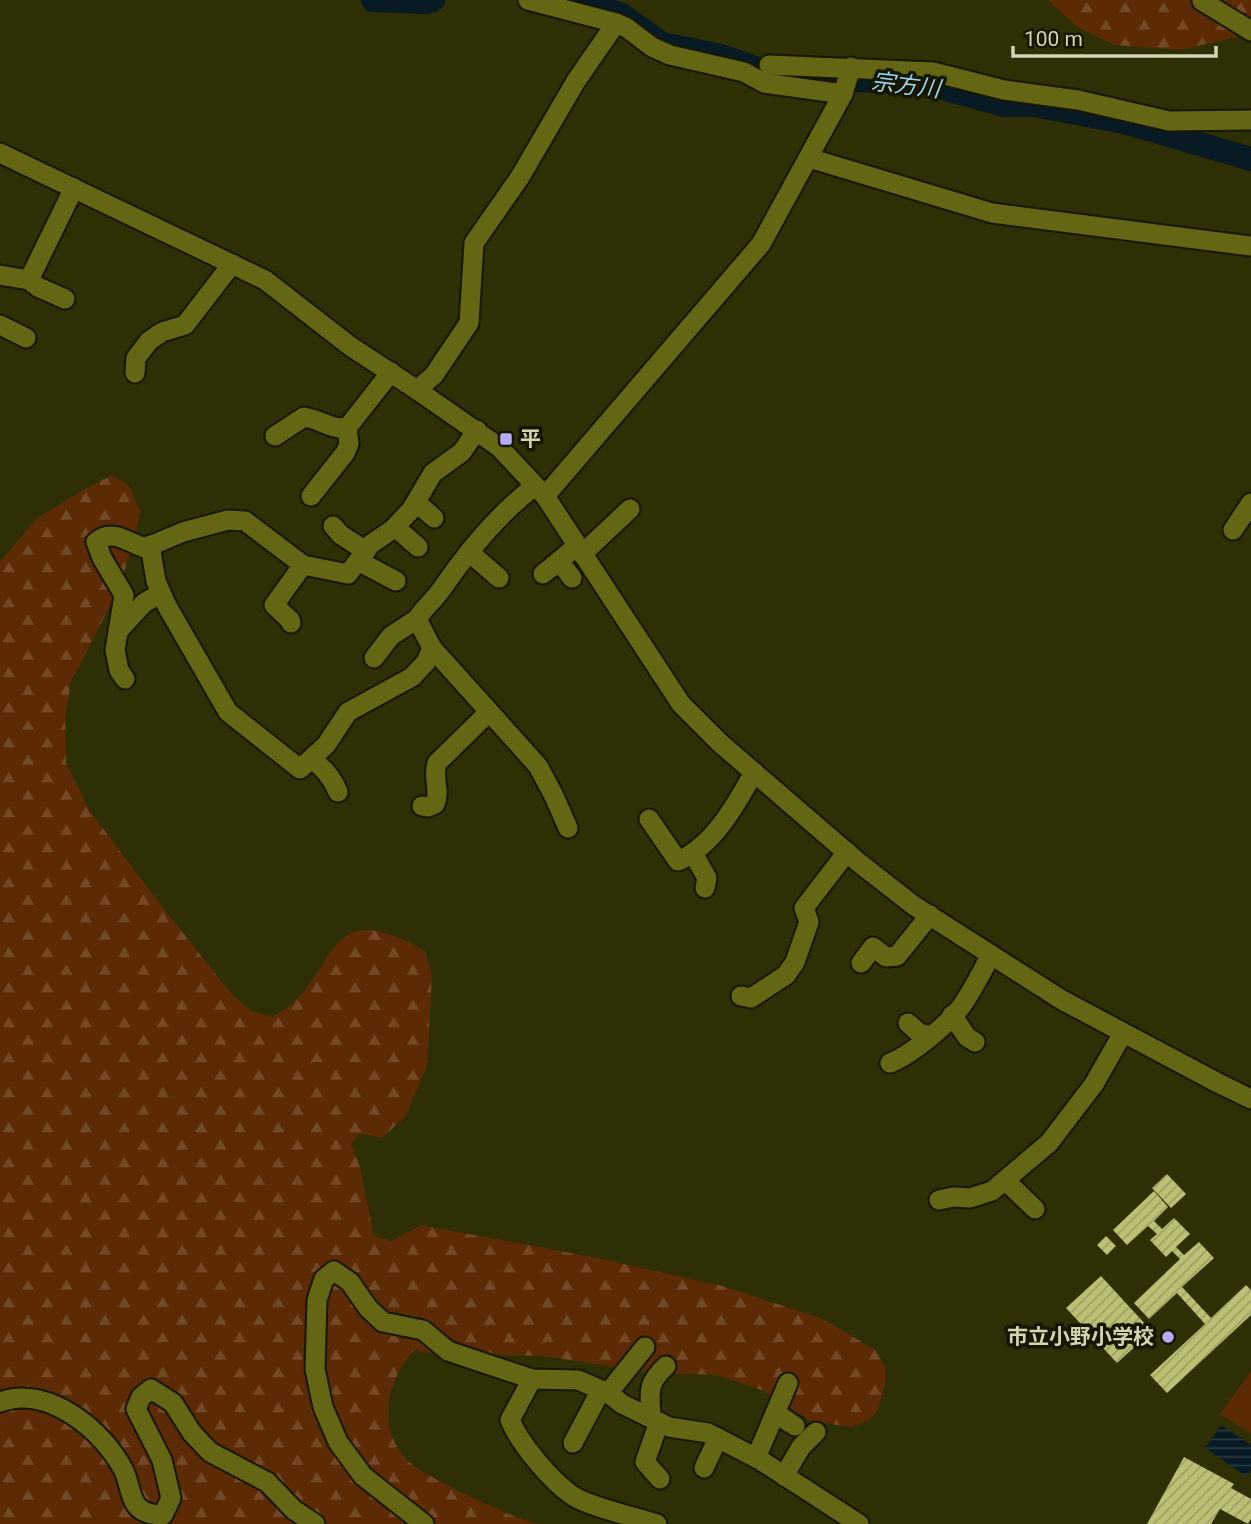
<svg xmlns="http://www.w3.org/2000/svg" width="1251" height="1524" viewBox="0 0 1251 1524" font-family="Roboto,'Noto Sans JP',sans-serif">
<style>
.forest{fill:url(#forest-firs)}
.garden{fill:#5c2a04}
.water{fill:url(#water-rules)}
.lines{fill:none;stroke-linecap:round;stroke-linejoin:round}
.river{stroke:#081a23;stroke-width:24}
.building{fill:url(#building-hatch)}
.minor-casing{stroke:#161601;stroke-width:23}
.minor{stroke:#646614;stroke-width:19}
.poi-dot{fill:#b7abf7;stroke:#161600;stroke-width:2.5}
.labels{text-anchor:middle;stroke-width:7;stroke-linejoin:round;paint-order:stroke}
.poi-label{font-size:21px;font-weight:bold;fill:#d2d5b0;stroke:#161600;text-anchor:start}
.water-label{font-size:23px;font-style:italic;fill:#99d2ef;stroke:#161600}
</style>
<defs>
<pattern id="forest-firs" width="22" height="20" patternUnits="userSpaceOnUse" patternTransform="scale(1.75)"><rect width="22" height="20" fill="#5c2a04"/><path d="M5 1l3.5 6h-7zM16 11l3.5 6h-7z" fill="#724826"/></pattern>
<pattern id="water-rules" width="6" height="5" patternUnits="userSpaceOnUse" patternTransform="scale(1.75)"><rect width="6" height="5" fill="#081a23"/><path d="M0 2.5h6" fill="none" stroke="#2b3a40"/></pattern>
<pattern id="building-hatch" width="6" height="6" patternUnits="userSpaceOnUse" patternTransform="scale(1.75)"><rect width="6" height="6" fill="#bcc073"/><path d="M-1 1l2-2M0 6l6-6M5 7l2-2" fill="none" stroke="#9da064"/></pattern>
</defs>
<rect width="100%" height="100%" fill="#2e2f05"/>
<g class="forest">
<path d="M1048 0H1251V30L1240 36 1181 50 1114 45 1077 27Z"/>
<path d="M112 475 129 486 140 511 133 545 117 592 71 682 65 718 66 763 89 810 166 912 230 992 251 1011 272 1017C341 983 317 888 425 951L432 976 427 1066 405 1117 382 1138 360 1133 351 1144 360 1167 374 1236 392 1241 421 1225 597 1258 722 1286 821 1318 875 1350 885 1367V1385L878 1409 869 1420 851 1427 811 1421 764 1391 717 1375 655 1373 543 1356 440 1354 414 1350C387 1380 377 1426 405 1458 416 1471 464 1494 480 1501 500 1510 520 1521 541 1524H0V562L36 519 78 493Z"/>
</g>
<path class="garden" d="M1251 1371V1434L1220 1414Z"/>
<path class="water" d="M1221 1425 1251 1445V1470L1247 1477 1205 1448Z"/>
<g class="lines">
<g class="river">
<path d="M373 0 427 2 433 0"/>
<path d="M569 0 620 14 662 44 721 56 775 75 927 84 1004 105H1034L1124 122 1251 159"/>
</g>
</g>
<g class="building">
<path d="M1167 1174 1186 1194 1171 1208 1152 1188Z"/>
<path d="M1154 1191 1168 1207 1154 1221 1162 1229 1174 1218 1190 1234 1176 1247 1184 1255 1199 1242 1214 1258 1182 1287 1211 1318 1246 1285 1251 1290V1315L1167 1393 1150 1375 1205 1324 1177 1293 1149 1319 1134 1303 1180 1259 1172 1251 1166 1257 1150 1240 1157 1234 1148 1226 1127 1245 1113 1230Z"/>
<path d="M1106 1236 1116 1246 1107 1255 1097 1245Z"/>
<path d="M1101 1276 1147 1326 1134 1338 1139 1343 1117 1363 1066 1308Z"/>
<path d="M1184 1457 1234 1484 1231 1488 1251 1499V1519L1248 1524 1220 1509 1211 1524H1147Z"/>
</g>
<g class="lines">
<defs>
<g id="minor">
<path d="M528 0 616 23 627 28 652 47 670 55 744 72 764 83 843 94"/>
<path d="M1202 1 1251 31"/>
<path d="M769 65 933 72 1004 90 1078 100 1169 121 1251 120"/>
<path d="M0 153 265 280 350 346 417 390 499 447 545 496 681 704 720 743 858 862 913 905 1062 1000 1218 1083 1251 1099"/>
<path d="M809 158 992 213 1251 246"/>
<path d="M0 275 29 280 74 188"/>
<path d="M29 280 38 287 65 299"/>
<path d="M0 325 26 338"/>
<path d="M135 373 136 358 149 341 162 332 185 325 232 264"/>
<path d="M417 390 434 375 469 323 474 243 520 177 576 81 616 23"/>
<path d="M275 436 304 417C322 420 329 429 347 428"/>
<path d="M311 496 345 453 349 444 347 428 391 372"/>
<path d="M545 496 761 244 843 94 851 67"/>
<path d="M416 502 434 518"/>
<path d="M333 526 341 535 366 551"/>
<path d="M395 527 418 547"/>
<path d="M1233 530 1251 503"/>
<path d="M150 545 156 581 167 606 228 712 300 769 326 745 348 712 412 677 426 662 432 648 417 619C424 608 434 600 441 590 467 552 498 514 535 486"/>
<path d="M469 552 499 578"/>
<path d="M582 554 630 509"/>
<path d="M358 561 396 581"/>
<path d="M559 561 572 578"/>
<path d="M543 574 577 546"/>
<path d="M291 623 290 620 274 605 303 565"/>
<path d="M118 631 144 603 161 593"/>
<path d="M432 648 538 766 554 796 568 828"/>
<path d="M374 658 391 636 417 619"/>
<path d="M125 679 119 670 115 650 124 595 102 558 96 542C112 528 127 542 145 548L183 532 228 520 245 521 303 565 348 574 371 544 393 529 411 510 433 473 462 452 477 430"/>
<path d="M312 759C324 769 332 777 338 792"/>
<path d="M422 806 428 807 435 804C441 790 432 778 437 763L489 712"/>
<path d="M649 819 678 861C713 846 736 805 754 772"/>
<path d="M694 855 707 878 705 888"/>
<path d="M861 963 873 947 886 957 897 956 930 915"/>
<path d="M741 996 751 998 786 975 795 962 809 922 804 908 847 852"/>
<path d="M952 1015 967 1037 975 1042"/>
<path d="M908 1023 919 1033 930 1036"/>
<path d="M890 1063C911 1055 950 1023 963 1004 974 988 982 971 991 955"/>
<path d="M1005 1180 1035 1209"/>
<path d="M939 1200 953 1197 970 1198 992 1191 1049 1143 1094 1084 1123 1033"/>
<path d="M532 1379 510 1420C520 1444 551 1481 573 1496 590 1507 635 1517 657 1524"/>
<path d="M608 1393 645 1347"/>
<path d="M0 1402C48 1384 104 1431 124 1471 129 1481 130 1499 138 1507 145 1514 154 1515 163 1515L171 1498 162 1460 136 1409 141 1397 151 1389 173 1403 192 1433 210 1452 267 1482 294 1510 315 1524"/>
<path d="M775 1413 795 1426"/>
<path d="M651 1418C650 1393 646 1384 666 1366"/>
<path d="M659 1422 645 1462 660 1479"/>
<path d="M573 1443 601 1390"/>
<path d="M756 1458 788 1383"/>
<path d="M704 1468 718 1438"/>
<path d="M784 1476 801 1447 816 1432"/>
<path d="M424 1524 363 1476 338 1442 323 1407 315 1369 317 1300 324 1279 334 1271 350 1282 368 1308 383 1322 423 1330 448 1351 532 1379 578 1380 608 1393 622 1404 669 1427 708 1433 760 1460 859 1524"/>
</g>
</defs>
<use href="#minor" class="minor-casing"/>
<use href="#minor" class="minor"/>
</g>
<g class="poi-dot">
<rect x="499" y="432" width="14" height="14" rx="3.5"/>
<circle cx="1168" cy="1337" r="7"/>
</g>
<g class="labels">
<g class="poi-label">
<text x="520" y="446">平</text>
<text x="1154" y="1344" text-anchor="end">市立小野小学校</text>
</g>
<g class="water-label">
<text transform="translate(906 85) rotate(7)" y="8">宗方川</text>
</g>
</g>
<path d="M1013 46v10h203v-10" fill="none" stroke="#d2d5b0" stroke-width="3.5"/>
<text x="1024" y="46" font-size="21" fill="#d2d5b0" stroke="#161600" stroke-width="5" paint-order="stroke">100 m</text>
</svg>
